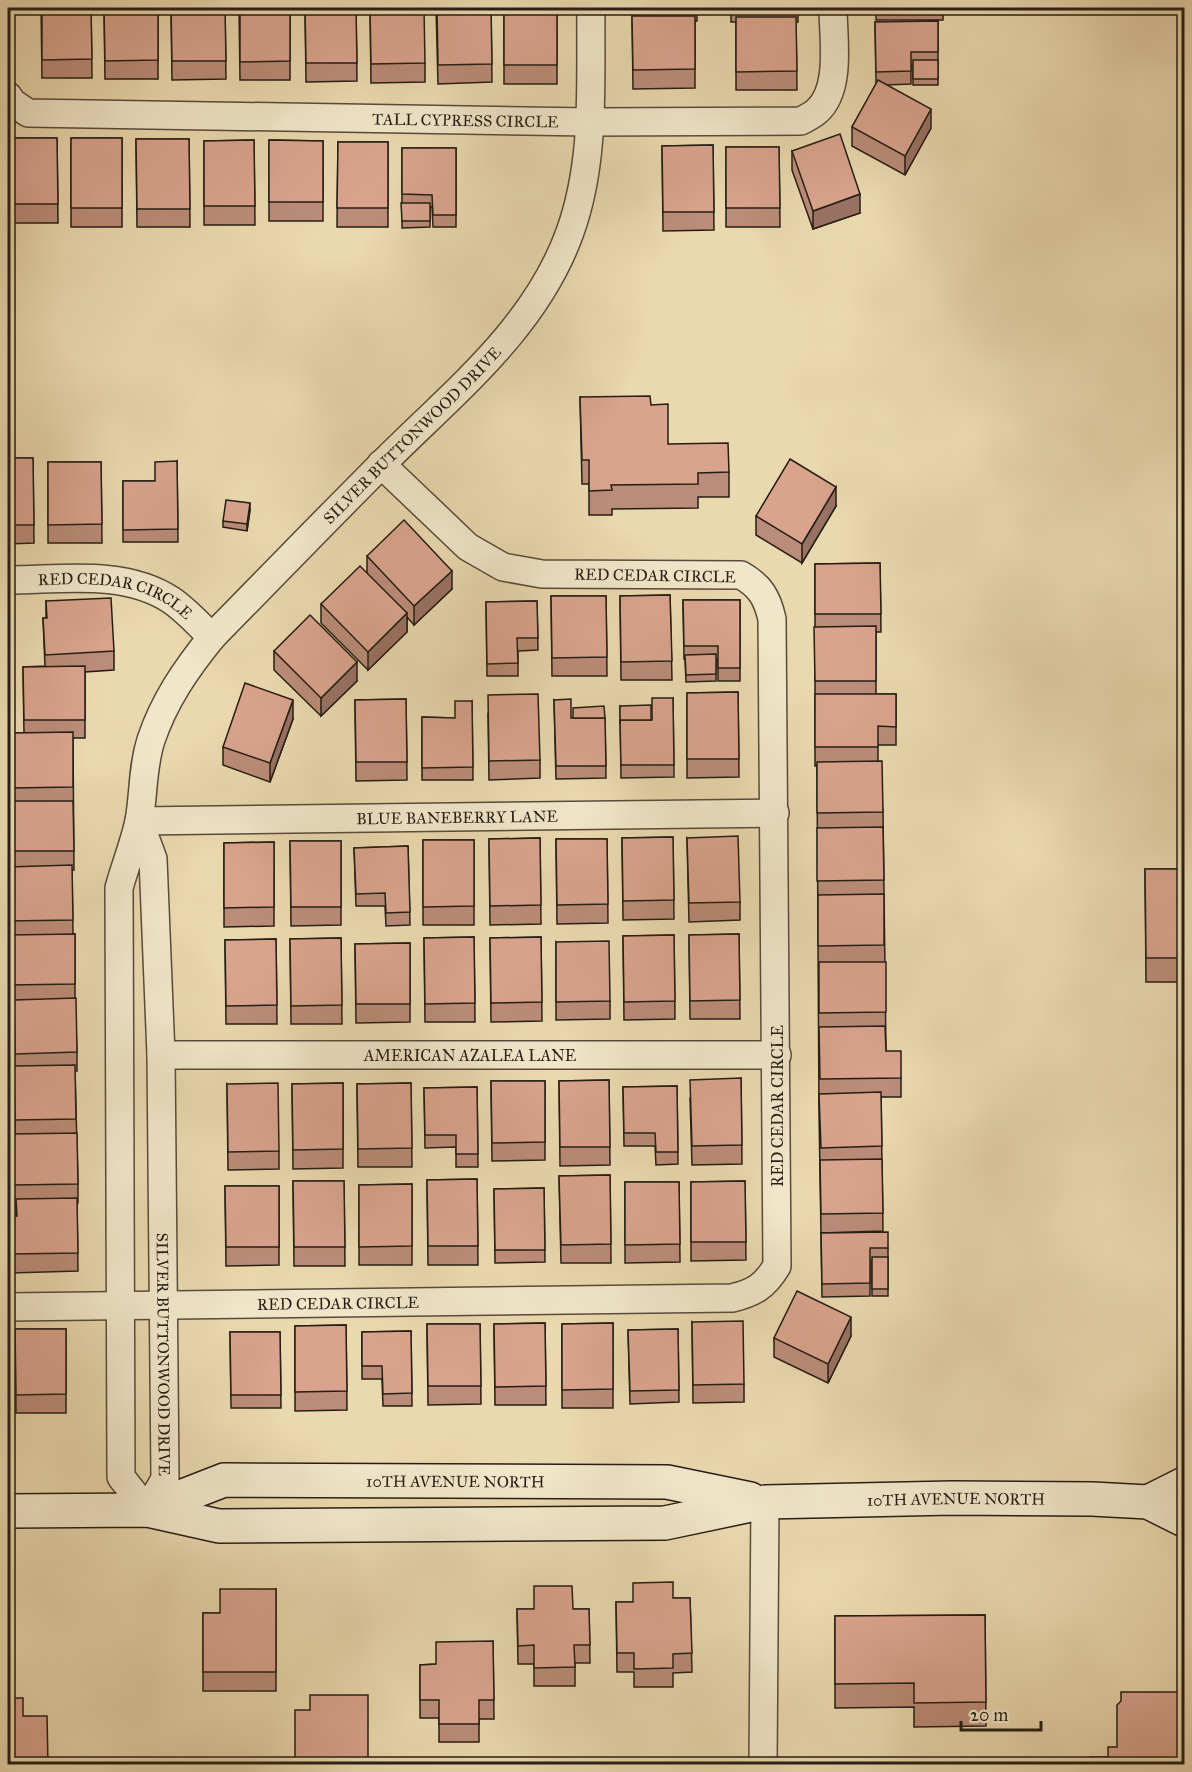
<svg xmlns="http://www.w3.org/2000/svg" width="1192" height="1772" viewBox="0 0 1192 1772" font-family="'IM FELL Great Primer',serif">
<style>
.lines{fill:none;stroke-linecap:round;stroke-linejoin:round}
.street-casing{stroke:#564c3a;stroke-width:30}
.secondary-casing{stroke:#251e14;stroke-width:36}
.street{stroke:#f1e6ca;stroke-width:27}
.secondary{stroke:#f1e6ca;stroke-width:33}
.wall{fill:#bb8c79;stroke:#251e14;stroke-width:1.5}
.shaded-wall{fill:#987263;stroke:#251e14;stroke-width:1.5}
.building{fill:#d9a38d;stroke:#251e14;stroke-width:1.5}
.labels{text-anchor:middle;stroke-width:4.5;stroke-linejoin:round;paint-order:stroke}
.street-label{font-size:16px;fill:#251e14;stroke:#f1e6ca}
</style>
<rect width="100%" height="100%" fill="#ead8ae"/>
<filter id="stains"><feTurbulence type="fractalNoise" baseFrequency=".00333" numOctaves="4"/><feColorMatrix values="0 0 0 0 .2 0 0 0 0 .09 0 0 0 0 .02 0 0 0 .5 -.17"/></filter>
<radialGradient id="worn" r=".72"><stop offset=".6" stop-color="#630" stop-opacity="0"/><stop offset="1" stop-color="#630" stop-opacity=".3"/></radialGradient>
<g class="lines">
<defs>
<g id="street">
<path id="s1" d="M8 96 12 102 28 113 590 122 801 121C806 118 813 115 817 111 842 89 833 37 833 8"/>
<path id="s2" d="M8 580C61 580 124 569 171 600 186 610 199 625 212 637"/>
<path id="s3" d="M139 821 153 859 161 1055 165 1479 147 1510 121 1477 119 888C125 866 134 844 139 821 144 794 142 768 151 740 164 701 186 669 212 637 268 580 324 522 380 466 451 394 535 330 570 232 596 160 590 83 591 8"/>
<path id="s4" d="M139 821 775 813"/>
<path id="s5" d="M161 1055H777"/>
<path id="s6" d="M8 1307 732 1298C754 1293 765 1286 777 1266L772 619C767 597 760 586 741 575L542 574 503 567 468 547 381 464"/>
<path d="M763 1764 765 1502"/>
</g>
<g id="secondary">
<path d="M1148 1502 1184 1484"/>
<path id="s7" d="M147 1510 224 1480 667 1482 750 1499"/>
<path id="s8" d="M8 1511 147 1510 219 1526 665 1523 765 1502 952 1498 1092 1499 1148 1502 1184 1520"/>
</g>
</defs>
<use href="#street" class="street-casing"/>
<use href="#secondary" class="secondary-casing"/>
<use href="#street" class="street"/>
<use href="#secondary" class="secondary"/>
</g>
<g class="wall">
<path d="M41 8H91L92 78H42Z"/>
<path d="M104 8H158V79H105Z"/>
<path d="M171 8H225L226 79 172 80Z"/>
<path d="M239 8H290V80H240Z"/>
<path d="M305 8H356L357 81 306 82Z"/>
<path d="M370 8 425 63V82L371 83Z"/>
<path d="M436 8H491L492 82 438 84Z"/>
<rect x="504" y="8" width="53" height="76"/>
<path d="M634 8H697V21H695V88L633 89 632 16H634Z"/>
<path d="M731 8H798V22H796L797 90H736V22H731Z"/>
<rect x="876" y="8" width="67" height="12"/>
<path d="M938 21V85H913V65H911V84L886 85 931 128 905 175 852 146V127L876 84 875 22Z"/>
<path d="M8 138H57L58 223H8Z"/>
<rect x="71" y="138" width="51" height="89"/>
<path d="M136 139H189L190 227H137Z"/>
<path d="M254 140 255 225H204V141Z"/>
<path d="M269 140 323 141V221H269Z"/>
<path d="M338 142H388V227H337Z"/>
<path d="M713 145 714 230 663 231 662 146Z"/>
<path d="M726 147H779L780 227H726Z"/>
<path d="M402 148H456V227H433L432 207H430V227L402 228Z"/>
<path d="M792 151 860 213 813 229 792 170Z"/>
<path d="M580 397 651 405 668 444 729 472V497H698V508L612 509V515H589V484H582Z"/>
<path d="M8 458H33L34 543 8 544Z"/>
<path d="M177 461 178 542H123V481H155Z"/>
<path d="M48 462H101L102 543H48Z"/>
<path d="M836 506 802 563 756 535V516Z"/>
<path d="M250 510 247 531 223 527V521Z"/>
<path d="M367 556 452 589 414 625 407 617V632L368 670 321 623V604L367 573Z"/>
<path d="M880 563 881 632H876V694H896V745H878V761L883 812 886 1051 901 1078V1097H881L883 1231 821 1233 819 1113 817 766H815V564Z"/>
<path d="M670 595 672 680H621L620 596Z"/>
<path d="M551 596H606L607 676H552Z"/>
<path d="M683 600H740V681H718V659H716V681L686 682 685 659H684Z"/>
<path d="M46 601 114 651V670L85 672V738H73L74 870H72L73 934H75V998L77 1052V1071H75L78 1184V1203H77L78 1271 11 1273V1216H16V1204H14L13 1153 15 1134 14 1004H8V801H12V733H24L23 667 45 666 43 618H46Z"/>
<path d="M537 601 538 650 518 651V676H487L486 602Z"/>
<path d="M274 651 357 681 321 716 274 670Z"/>
<path d="M738 692 739 777 687 778V693Z"/>
<path d="M673 698 674 777 621 778 620 706 652 720Z"/>
<path d="M406 699 407 780 356 781 355 700Z"/>
<path d="M554 700 571 718H605L606 778 556 779Z"/>
<path d="M472 701 473 780H422V717L455 718Z"/>
<path d="M488 714 540 760V778L489 780Z"/>
<path d="M293 719 270 782 223 765V747Z"/>
<path d="M673 837 674 919 623 920 622 838Z"/>
<path d="M540 838 541 924 490 925 489 839Z"/>
<path d="M687 838 740 902V920L689 922Z"/>
<path d="M556 839H607L608 923 557 924Z"/>
<rect x="423" y="840" width="51" height="85"/>
<path d="M290 841H341V925L291 926Z"/>
<path d="M274 842V926L224 927V843Z"/>
<path d="M408 846 410 925 386 926 385 906H356L354 848Z"/>
<path d="M1145 869H1185V982H1146Z"/>
<path d="M739 934 740 1019H690L689 935Z"/>
<path d="M674 935 675 1019 624 1020 623 936Z"/>
<path d="M474 937 475 1022H425L424 938Z"/>
<path d="M541 937 542 1021 491 1022 490 938Z"/>
<path d="M341 938 342 1024H291L290 939Z"/>
<path d="M276 939 277 1024H226L225 940Z"/>
<path d="M556 942 610 1001V1019L556 1020Z"/>
<path d="M410 943V1022L356 1023 355 944Z"/>
<path d="M741 1078 742 1164 692 1165 690 1098Z"/>
<path d="M609 1080 610 1165 560 1166 559 1081Z"/>
<path d="M491 1081H545V1160L492 1161Z"/>
<path d="M343 1083V1168L293 1169 292 1084Z"/>
<path d="M411 1083 412 1167H358L357 1084Z"/>
<path d="M227 1084 279 1151V1169L228 1170Z"/>
<path d="M677 1086 678 1164 656 1165 655 1146H624L623 1087Z"/>
<path d="M477 1087 478 1167H456V1147L425 1148 424 1088Z"/>
<path d="M610 1175 611 1263H561L559 1176Z"/>
<path d="M477 1179 478 1265H428L427 1180Z"/>
<path d="M293 1181H344L345 1266H294Z"/>
<path d="M745 1181 746 1260 691 1261V1182Z"/>
<path d="M625 1182H679L680 1262 625 1263Z"/>
<path d="M412 1184V1265H359V1185Z"/>
<path d="M225 1186H279V1265L226 1266Z"/>
<path d="M544 1188 545 1262 495 1263 494 1189Z"/>
<path d="M821 1233 888 1248V1296H872V1261H870V1296L822 1297Z"/>
<path d="M692 1322 744 1384V1402L693 1403Z"/>
<path d="M545 1323 546 1405H495L494 1324Z"/>
<path d="M613 1323V1408H562V1324Z"/>
<path d="M427 1324H480L481 1404 428 1405Z"/>
<path d="M346 1325 347 1410 295 1411V1326Z"/>
<path d="M15 1329H66V1413H16Z"/>
<path d="M678 1329 679 1402 630 1404 628 1330Z"/>
<path d="M411 1331 412 1406H383L382 1379H362V1332Z"/>
<path d="M230 1332H280L281 1408H231Z"/>
<path d="M851 1336 828 1383 774 1357V1338Z"/>
<path d="M276 1589V1691H203V1613H220Z"/>
<path d="M673 1598H690L692 1672 673 1673V1687H634V1672H617L616 1602H633Z"/>
<path d="M517 1609H589L590 1663H575V1686H534V1664H518Z"/>
<path d="M985 1615 986 1726 914 1727V1707L835 1708V1616Z"/>
<path d="M493 1641 494 1719H479V1742H439V1718H420V1665L436 1664Z"/>
</g>
<g class="shaded-wall">
<path d="M931 109V128L905 175V156Z"/>
<path d="M860 194V213L813 229V211Z"/>
<path d="M836 487V506L802 563V544Z"/>
<path d="M250 503V510L247 531V524Z"/>
<path d="M452 571V589L414 625V606Z"/>
<path d="M407 613V632L368 670V652Z"/>
<path d="M357 662V681L321 716V698Z"/>
<path d="M293 700V719L270 782V763Z"/>
<path d="M851 1317V1336L828 1383V1364Z"/>
</g>
<g class="building">
<path d="M42 8H91L92 59 42 60Z"/>
<path d="M104 8H158V60L105 61Z"/>
<path d="M171 8H225L226 61H172Z"/>
<path d="M240 8H290V61L240 62Z"/>
<path d="M305 8H356L357 63H306Z"/>
<path d="M370 8H424L425 63 371 64Z"/>
<path d="M437 8H491L492 64 438 65Z"/>
<rect x="504" y="8" width="53" height="57"/>
<path d="M632 16H695V69L633 70Z"/>
<path d="M736 17H796L797 71 736 72Z"/>
<path d="M938 21V52H911V71L876 72 875 22Z"/>
<rect x="913" y="60" width="25" height="19"/>
<path d="M878 80 931 109 905 156 852 127Z"/>
<path d="M840 134 860 194 813 211 792 151Z"/>
<path d="M8 138H57L58 204H8Z"/>
<rect x="71" y="138" width="51" height="70"/>
<path d="M136 139H189L190 209H137Z"/>
<path d="M254 140 255 206H204V141Z"/>
<path d="M269 140 323 141V202H269Z"/>
<path d="M338 142H388V208H337Z"/>
<path d="M713 145 714 212H663L662 146Z"/>
<path d="M726 147H779L780 208H726Z"/>
<path d="M402 148H456V215H433L432 195 402 194Z"/>
<path d="M401 203H430V221H402Z"/>
<path d="M650 396 651 405 668 404V444L728 443 729 472 698 473V484L611 485 612 490 589 491V460H582L580 397Z"/>
<path d="M8 458H33L34 525H8Z"/>
<path d="M790 459 836 487 802 544 756 516Z"/>
<path d="M177 461 178 529 123 530V481H155V462Z"/>
<path d="M48 462H101L102 524 48 525Z"/>
<path d="M226 500 250 503 247 524 223 521Z"/>
<path d="M404 520 452 571 414 606 367 556Z"/>
<path d="M880 563 881 614H815V564Z"/>
<path d="M360 566 407 613 368 652 321 604Z"/>
<path d="M670 595 672 661 621 662 620 596Z"/>
<path d="M551 596H606L607 657 552 658Z"/>
<path d="M111 598 114 651 45 655 43 618H47L46 601Z"/>
<path d="M683 600H740V668H718V646H684Z"/>
<path d="M537 601 538 638H517L518 663 487 664 486 602Z"/>
<path d="M310 615 357 662 321 698 274 651Z"/>
<path d="M876 626V681H815L814 627Z"/>
<path d="M716 654V674L686 675 685 655Z"/>
<path d="M85 666V720H24L23 667Z"/>
<path d="M245 683 293 700 270 763 223 747Z"/>
<path d="M738 692 739 759H687V693Z"/>
<path d="M538 694 540 760 489 761 488 695Z"/>
<path d="M815 694H896V727L878 726V747H815Z"/>
<path d="M652 698H673L674 765H621L620 720H652Z"/>
<path d="M406 699 407 762H356L355 700Z"/>
<path d="M571 699V718H605L606 766H556L554 700Z"/>
<path d="M455 701H472L473 767 422 768V717L455 718Z"/>
<path d="M651 705V720H620V724V706Z"/>
<path d="M604 706 605 718H573V708Z"/>
<path d="M73 732V787L12 788V733Z"/>
<path d="M882 761 883 812 817 813V762Z"/>
<path d="M8 801H73L74 851H8Z"/>
<path d="M883 827 884 880 817 881V828Z"/>
<path d="M738 836 740 902 689 903 687 838Z"/>
<path d="M673 837 674 900 623 901 622 838Z"/>
<path d="M540 838 541 905 490 906 489 839Z"/>
<path d="M556 839H607L608 904 557 905Z"/>
<path d="M423 840H474V906L423 907Z"/>
<path d="M290 841H341V907H291Z"/>
<path d="M274 842V907L224 908V843Z"/>
<path d="M408 846 410 912 386 913 385 893 356 894 354 848Z"/>
<path d="M72 865 73 920 8 921V867Z"/>
<path d="M1145 869H1185V958H1146Z"/>
<path d="M884 894V945L818 946V895Z"/>
<path d="M75 934V984L8 985V935Z"/>
<path d="M739 934 740 1000 690 1001 689 935Z"/>
<path d="M674 935 675 1001 624 1002 623 936Z"/>
<path d="M474 937 475 1003 425 1004 424 938Z"/>
<path d="M541 937 542 1002 491 1003 490 938Z"/>
<path d="M341 938 342 1005 291 1006 290 939Z"/>
<path d="M276 939 277 1005 226 1006 225 940Z"/>
<path d="M609 941 610 1001 556 1002V942Z"/>
<path d="M410 943V1004H356L355 944Z"/>
<path d="M819 962H886V1012L819 1013Z"/>
<path d="M76 998 77 1052 15 1054 14 1000Z"/>
<path d="M885 1026 886 1051H901V1078L820 1079 819 1027Z"/>
<path d="M75 1065 76 1119 15 1120 14 1066Z"/>
<path d="M741 1078 742 1145 692 1146 690 1080Z"/>
<path d="M609 1080 610 1147H560L559 1081Z"/>
<path d="M491 1081H545V1142L492 1143Z"/>
<path d="M278 1083 279 1151 228 1152 227 1084Z"/>
<path d="M343 1083V1149L293 1150 292 1084Z"/>
<path d="M411 1083 412 1148 358 1149 357 1084Z"/>
<path d="M677 1086 678 1152H656L655 1133H624L623 1087Z"/>
<path d="M477 1087 478 1154H456V1135H425L424 1088Z"/>
<path d="M881 1092 882 1146 821 1148 819 1094Z"/>
<path d="M77 1133 78 1184 14 1185 13 1134Z"/>
<path d="M882 1159 883 1213 821 1214 820 1160Z"/>
<path d="M610 1175 611 1244 561 1245 559 1176Z"/>
<path d="M477 1179 478 1246H428L427 1180Z"/>
<path d="M293 1181H344L345 1247H294Z"/>
<path d="M745 1181 746 1242H691V1182Z"/>
<path d="M625 1182H679L680 1244 625 1245Z"/>
<path d="M412 1184V1246L359 1247V1185Z"/>
<path d="M225 1186H279V1247H226Z"/>
<path d="M544 1188 545 1250H495L494 1189Z"/>
<path d="M77 1198 78 1253 11 1254V1216H17L16 1199Z"/>
<path d="M888 1232V1248H870V1283L822 1284 821 1233Z"/>
<rect x="872" y="1257" width="16" height="32"/>
<path d="M797 1291 851 1317 828 1364 774 1338Z"/>
<path d="M743 1321 744 1384 693 1385 692 1322Z"/>
<path d="M545 1323 546 1386 495 1387 494 1324Z"/>
<path d="M613 1323V1389L562 1390V1324Z"/>
<path d="M427 1324H480L481 1386H428Z"/>
<path d="M346 1325 347 1391 295 1392V1326Z"/>
<path d="M15 1329H66V1394L16 1395Z"/>
<path d="M678 1329 679 1390 630 1391 628 1330Z"/>
<path d="M411 1331 412 1393 383 1394 382 1366H362V1332Z"/>
<path d="M230 1332H280L281 1395H231Z"/>
<path d="M673 1582V1598H690L692 1653 673 1654V1668L634 1669V1653H617L616 1602H633V1583Z"/>
<path d="M534 1586H572L573 1609H589L590 1645H574L575 1667 534 1668V1645L518 1646 517 1609H534Z"/>
<path d="M220 1589H276V1672H203V1613H220Z"/>
<path d="M985 1615 986 1702 914 1703V1683L835 1684V1616Z"/>
<path d="M493 1641 494 1700H479V1724H439V1700H420V1665L436 1664V1642Z"/>
<path d="M1121 1692H1185V1764H1090V1757H1108V1747H1117V1705L1121 1701Z"/>
<path d="M310 1695H368V1764H295V1710H310Z"/>
<path d="M8 1698H23V1716H47L48 1764H8Z"/>
</g>
<g class="labels">
<g class="street-label">
<text dy="6" stroke="none"><textPath href="#s1" startOffset="464">TALL CYPRESS CIRCLE</textPath></text>
<text dy="6" stroke="none"><textPath href="#s3" startOffset="1884">SILVER BUTTONWOOD DRIVE</textPath></text>
<text transform="translate(655 575) rotate(1)" y="6">RED CEDAR CIRCLE</text>
<text dy="6" stroke="none"><textPath href="#s2" startOffset="111">RED CEDAR CIRCLE</textPath></text>
<text dy="6" stroke="none"><textPath href="#s4" startOffset="318">BLUE BANEBERRY LANE</textPath></text>
<text dy="6" stroke="none"><textPath href="#s5" startOffset="309">AMERICAN AZALEA LANE</textPath></text>
<text transform="translate(777 1106) rotate(-90)" y="6">RED CEDAR CIRCLE</text>
<text dy="6" stroke="none"><textPath href="#s6" startOffset="330">RED CEDAR CIRCLE</textPath></text>
<text dy="6" stroke="none"><textPath href="#s3" startOffset="536">SILVER BUTTONWOOD DRIVE</textPath></text>
<text dy="6" stroke="none"><textPath href="#s7" startOffset="314">10TH AVENUE NORTH</textPath></text>
<text dy="6" stroke="none"><textPath href="#s8" startOffset="952">10TH AVENUE NORTH</textPath></text>
</g>
</g>
<rect width="1192" height="1772" fill="none" stroke="#ead8ae" stroke-width="30"/>
<rect x="9" y="9" width="1174" height="1754" fill="none" stroke="#251e14" stroke-width="3"/>
<rect x="15" y="15" width="1162" height="1742" fill="none" stroke="#251e14" stroke-width="1.5"/>
<path d="M961 1721v9h80v-9" fill="none" stroke="#251e14" stroke-width="3"/>
<text x="970" y="1721" font-size="18" fill="#251e14" stroke="#f1e6ca" stroke-width="4.5" paint-order="stroke">20 m</text>
<rect width="100%" height="100%" filter="url(#stains)"/>
<rect width="100%" height="100%" fill="url(#worn)"/>
</svg>
